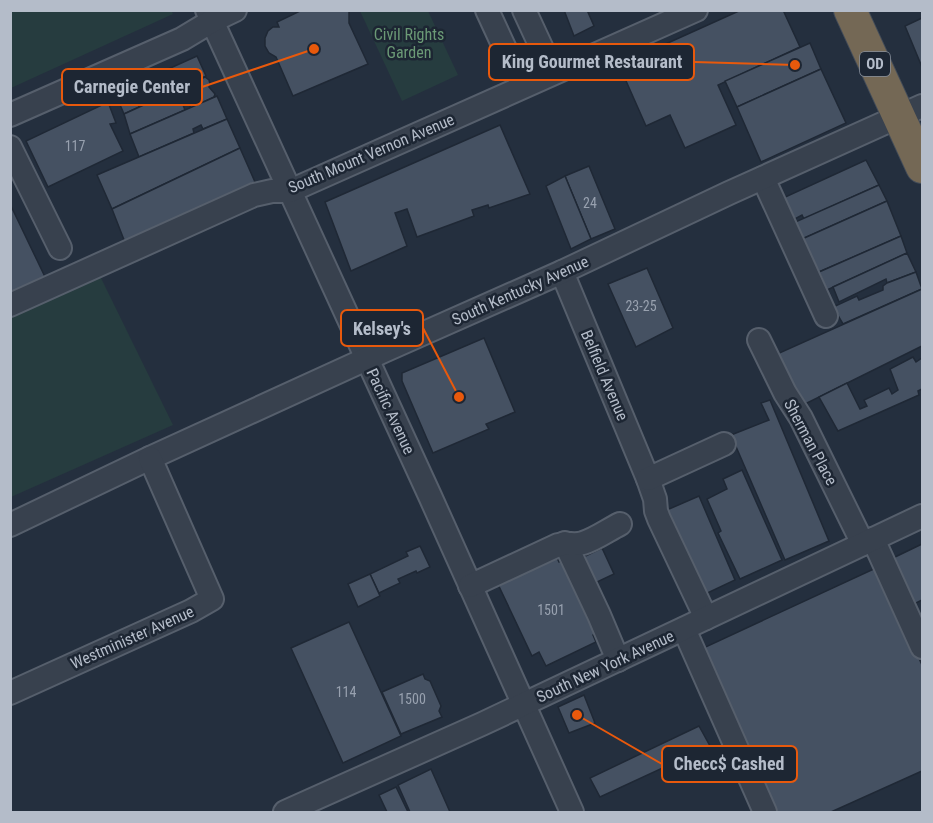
<svg xmlns="http://www.w3.org/2000/svg" width="933" height="823" viewBox="0 0 933 823" font-family="'Roboto Condensed',sans-serif">
<style>
.green{fill:#263c3f}
.building{fill:#455162;stroke:#1f2835;stroke-width:1.5}
.lines{fill:none;stroke-linecap:round;stroke-linejoin:round}
.minor-casing{stroke:#565f6c;stroke-width:26}
.highway-casing{stroke:#434c59;stroke-width:34}
.minor{stroke:#38414e;stroke-width:22}
.highway{stroke:#746855;stroke-width:32}
.labels{text-anchor:middle;stroke-width:5;stroke-linejoin:round;paint-order:stroke}
.number-label{font-size:14px;fill:#98a1af}
.shield{fill:#1d2633;stroke:#878f9c;stroke-width:1.5}
.shield-label{font-size:15px;font-weight:bold;fill:#b4bcc9}
.park-label{font-size:16px;fill:#6b9a76;stroke:#1d2633}
.street-label{font-size:16px;fill:#b4bcc9;stroke:#1d2633}
.leader{fill:none;stroke:#e8590c;stroke-width:2}
.callout-dot{fill:#e8590c;stroke:#1d2633;stroke-width:2}
.callout{fill:#1d2633;stroke:#e8590c;stroke-width:2}
.callout-label{font-size:18px;text-anchor:middle;font-weight:bold;fill:#b4bcc9}
</style>
<rect width="100%" height="100%" fill="#242f3e"/>
<g class="green">
<path d="M171 10 173 14 11 88V11Z"/>
<path d="M360 11H428L458 75 402 101Z"/>
<path d="M100 276 173 425 11 497 10 316Z"/>
</g>
<g class="building">
<path d="M302 10H349V23L368 64 293 96 276 57 269 53 265 46V38L268 31 273 27H279L277 22Z"/>
<path d="M564 10H587L594 26 574 36Z"/>
<path d="M741 10H783L800 47 718 85 736 125 685 148 670 115 646 126 619 65Z"/>
<path d="M922 18V67L905 26Z"/>
<path d="M810 43 821 69 737 107 725 81Z"/>
<path d="M197 56 206 76 179 89 178 84 138 103 139 107 124 114 115 93Z"/>
<path d="M821 69 846 123 761 162 737 107Z"/>
<path d="M205 77 209 80 210 84 209 87 215 94 214 97 191 108 188 103 183 105 185 110 130 134 124 114Z"/>
<path d="M217 96 227 119 203 129 201 125 193 129 194 133 139 157 130 134Z"/>
<path d="M108 102 116 123 110 124 123 151 48 187 26 141Z"/>
<path d="M227 119 240 148 112 209 97 175Z"/>
<path d="M500 125 530 194 489 208 488 205 472 210 474 216 417 237 407 209 395 213 407 246 351 271 325 202Z"/>
<path d="M240 148 255 182 126 245 112 209Z"/>
<path d="M866 160 879 185 804 219 802 215 793 220 783 198Z"/>
<path d="M589 166 615 229 591 239 565 176Z"/>
<path d="M565 176 591 239 571 249 546 186Z"/>
<path d="M879 185 887 201 802 239 793 223Z"/>
<path d="M887 201 901 236 819 272 802 239Z"/>
<path d="M10 204 47 281 10 297Z"/>
<path d="M901 236 907 253 827 290 819 272Z"/>
<path d="M907 253 916 272 887 283 886 279 839 302 833 287Z"/>
<path d="M647 268 673 328 636 347 608 284Z"/>
<path d="M916 272 922 289 843 324 833 307 857 296 859 300 883 290V286L887 283Z"/>
<path d="M922 289V346L801 406 777 354Z"/>
<path d="M484 338 515 412 486 424 489 429 433 453 402 381V373Z"/>
<path d="M913 357 916 362 922 358V389L918 391 919 395 838 431 819 397 847 383 860 409 867 406 864 400 889 388 892 394 898 390 890 369Z"/>
<path d="M770 400 829 541 785 560 731 435 769 420 761 403Z"/>
<path d="M742 470 782 560 740 579 718 533 721 531 707 499 727 489 723 479Z"/>
<path d="M699 496 735 580 699 597 660 513Z"/>
<path d="M922 544V600L910 606 893 558Z"/>
<path d="M420 546 430 567 417 573 416 571 398 579 400 583 379 593 370 574 408 556 406 552Z"/>
<path d="M602 548 614 574 582 589 601 630 593 635 596 642 546 666 539 652 532 656 495 578 553 550 559 562 566 558 569 564Z"/>
<path d="M878 567 922 665V771L831 812H773L699 650Z"/>
<path d="M370 574 380 596 358 607 348 584Z"/>
<path d="M349 622 401 736 343 763 291 648Z"/>
<path d="M423 674 425 679 430 681 441 706 439 711 442 717 401 734 382 692Z"/>
<path d="M584 695 595 723 569 733 558 707Z"/>
<path d="M699 726 710 746 600 797 590 778Z"/>
<path d="M431 769 450 812H410L398 785Z"/>
<path d="M396 787 408 812H387L379 795Z"/>
</g>
<g class="lines">
<defs>
<g id="minor">
<path d="M207 10 430 496 572 812"/>
<path d="M487 10 512 64 543 51 524 10"/>
<path d="M10 115 182 39 212 21 235 10"/>
<path d="M10 147 60 248"/>
<path d="M763 178 826 316"/>
<path d="M562 272 648 479 655 499 656 511 659 519 706 618"/>
<path d="M10 305 254 195 272 191H290L696 10"/>
<path d="M759 340 785 393 801 418 863 544"/>
<path d="M648 479 724 444"/>
<path d="M10 525 150 458 386 350 562 272 729 193 922 106"/>
<path d="M873 539 922 647"/>
<path d="M565 543 599 615 618 660"/>
<path d="M470 586 558 545C567 542 574 546 583 543 596 539 608 530 620 524"/>
<path d="M684 629 765 812"/>
<path d="M10 693 191 611 212 599 150 458"/>
<path d="M285 812 482 724 922 516"/>
</g>
<path id="highway" d="M850 10 922 167"/>
</defs>
<use href="#minor" class="minor-casing"/>
<use href="#highway" class="highway-casing"/>
<use href="#minor" class="minor"/>
<use href="#highway" class="highway"/>
</g>
<g class="labels">
<g class="number-label">
<text x="75" y="151">117</text>
<text x="590" y="208">24</text>
<text x="641" y="311">23-25</text>
<text x="551" y="615">1501</text>
<text x="346" y="697">114</text>
<text x="412" y="704">1500</text>
</g>
<rect class="shield" x="860" y="52" width="30" height="24" rx="4.5"/>
<g class="shield-label">
<text x="875" y="69">OD</text>
</g>
<g class="park-label">
<text x="409" y="40">Civil Rights<tspan x="409" dy="18">Garden</tspan></text>
</g>
<g class="street-label">
<text transform="translate(371 153) rotate(-23)" y="6">South Mount Vernon Avenue</text>
<text transform="translate(520 290) rotate(-24)" y="6">South Kentucky Avenue</text>
<text transform="translate(605 375) rotate(67)" y="6">Belfield Avenue</text>
<text transform="translate(391 411) rotate(65)" y="6">Pacific Avenue</text>
<text transform="translate(811 442) rotate(62)" y="6">Sherman Place</text>
<text transform="translate(132 637) rotate(-24)" y="6">Westminister Avenue</text>
<text transform="translate(605 666) rotate(-25)" y="6">South New York Avenue</text>
</g>
</g>
<path class="leader" d="M795 65L694 62M314 49L202 87M459 397L423 328M577 715L662 764"/>
<g class="callout-dot">
<circle cx="795" cy="65" r="6"/>
<circle cx="314" cy="49" r="6"/>
<circle cx="459" cy="397" r="6"/>
<circle cx="577" cy="715" r="6"/>
</g>
<g class="callout">
<rect x="489" y="44" width="205" height="36" rx="6"/>
<rect x="62" y="69" width="140" height="36" rx="6"/>
<rect x="341" y="310" width="82" height="36" rx="6"/>
<rect x="662" y="746" width="135" height="36" rx="6"/>
</g>
<g class="callout-label">
<text x="592" y="68">King Gourmet Restaurant</text>
<text x="132" y="93">Carnegie Center</text>
<text x="382" y="335">Kelsey's</text>
<text x="729" y="770">Checc$ Cashed</text>
</g>
<rect width="933" height="823" fill="none" stroke="#b4bcc9" stroke-width="24"/>
</svg>
